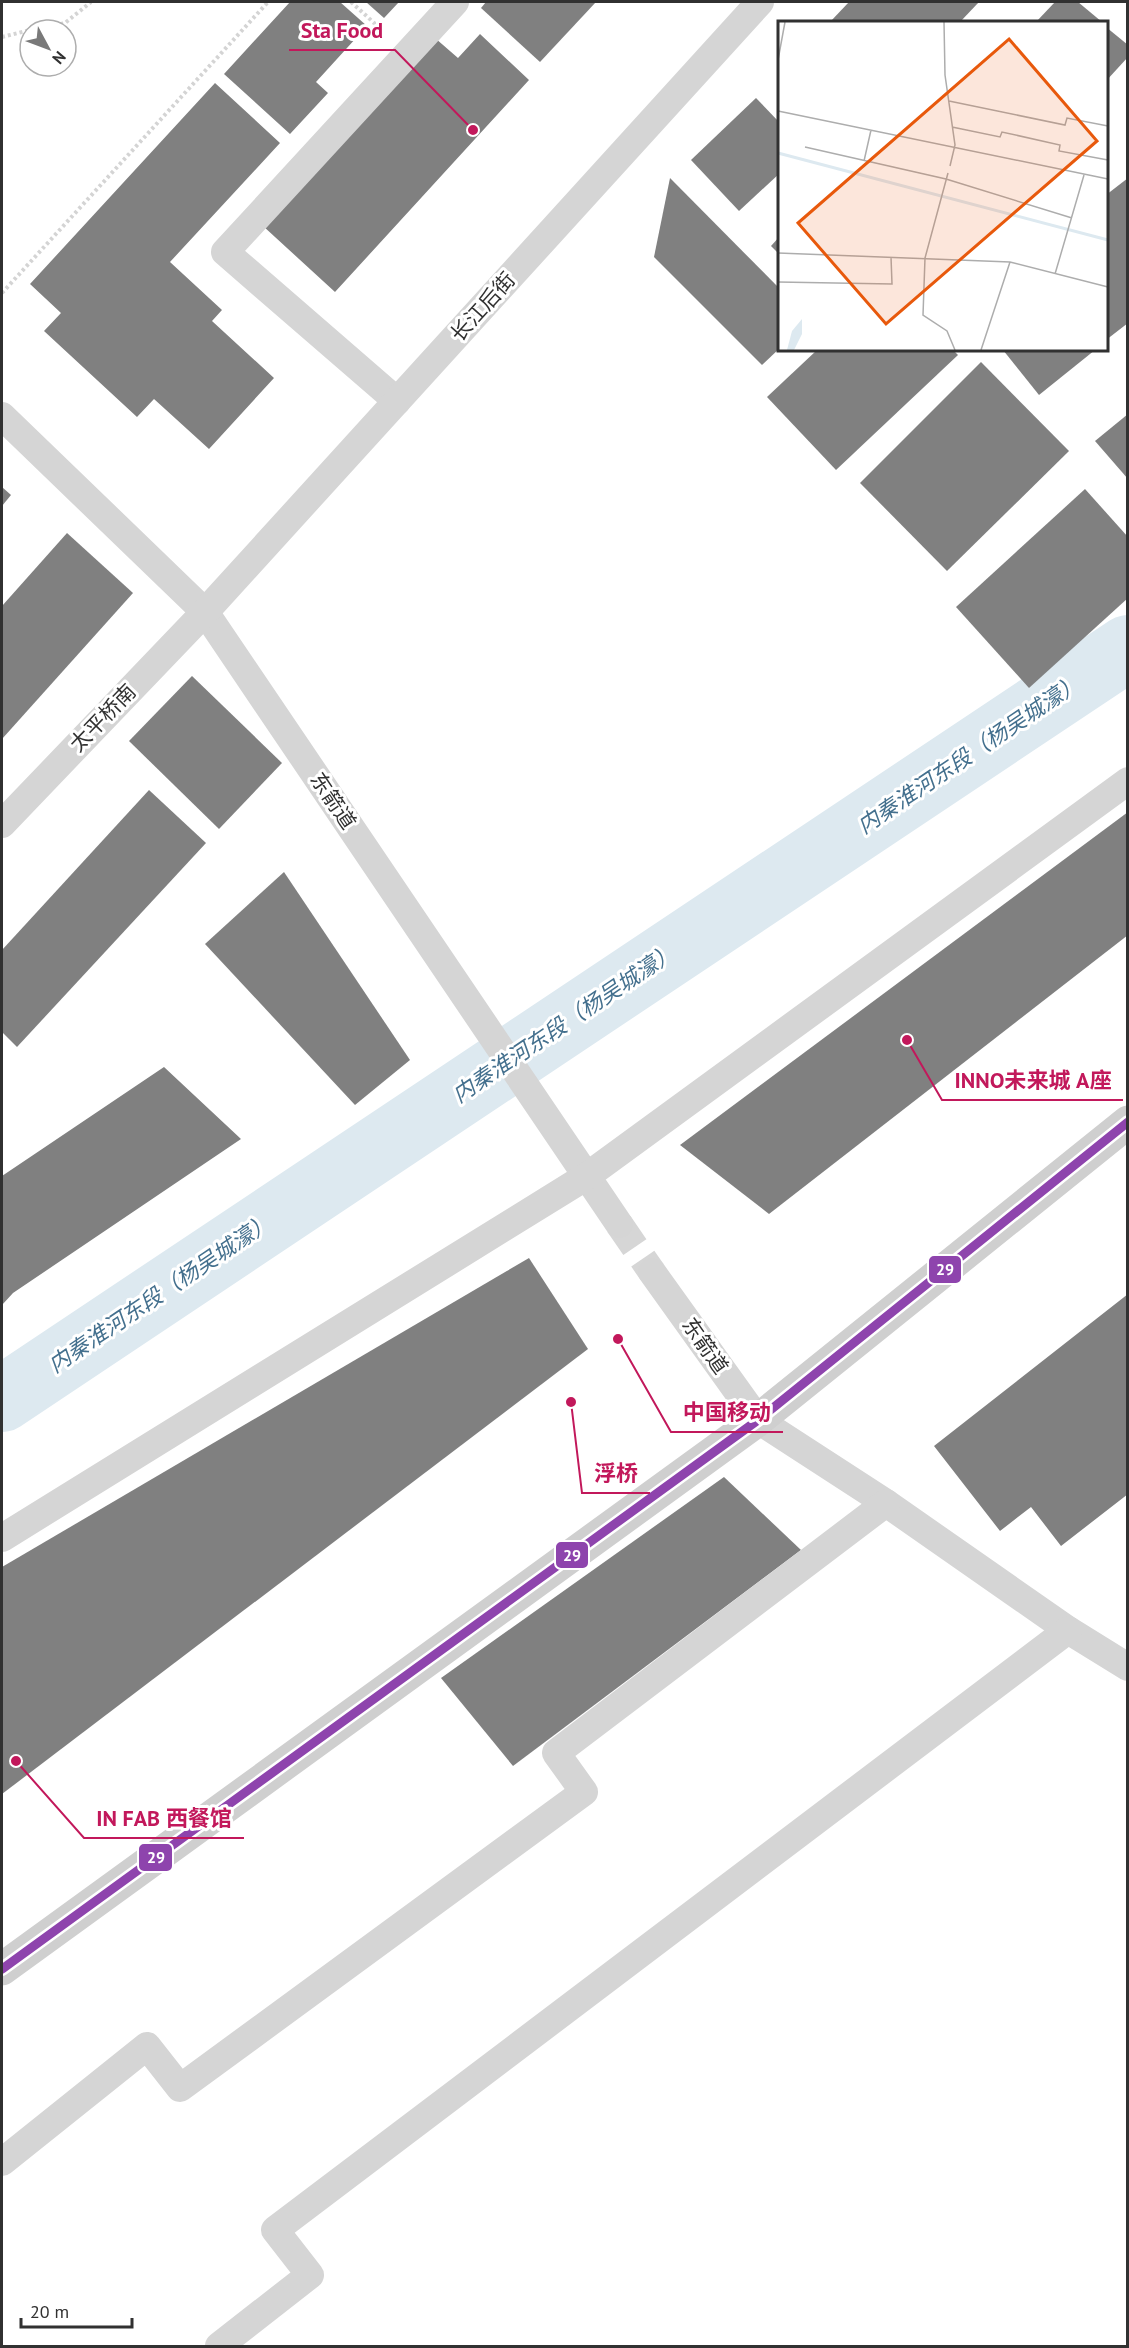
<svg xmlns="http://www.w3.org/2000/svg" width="1129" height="2348" viewBox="0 0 1129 2348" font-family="'PT Sans','Noto Sans SC',sans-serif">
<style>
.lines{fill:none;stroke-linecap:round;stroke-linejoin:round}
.river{stroke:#dde9f0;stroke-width:66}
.building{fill:#808080}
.street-tunnel{stroke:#d6d6d6;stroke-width:28;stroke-dasharray:28 14;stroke-linecap:butt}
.path{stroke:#d4d4d4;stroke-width:4;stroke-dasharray:3 3;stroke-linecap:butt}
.street{stroke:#d5d5d5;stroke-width:28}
.secondary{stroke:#cfcfcf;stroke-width:33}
.bus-1-casing{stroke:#fff;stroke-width:14}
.bus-1{stroke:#8e44ad;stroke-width:9}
.labels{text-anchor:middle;stroke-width:6;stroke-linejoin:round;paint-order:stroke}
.street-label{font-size:21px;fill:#313131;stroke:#fff}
.water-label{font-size:22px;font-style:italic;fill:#44708e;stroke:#fff}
.inset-river{fill:none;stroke:#dde9f0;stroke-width:3}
.inset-road{fill:none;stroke:#adadad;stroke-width:1.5}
.view{fill:#e8590c;fill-opacity:0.15;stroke:#e8590c;stroke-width:3}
.inset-edge{fill:none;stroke:#313131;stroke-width:3}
.leader{fill:none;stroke:#c2185b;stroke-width:2}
.callout-dot{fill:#c2185b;stroke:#fff;stroke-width:2}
.callout-label{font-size:22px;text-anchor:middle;font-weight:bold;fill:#c2185b;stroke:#fff;stroke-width:6;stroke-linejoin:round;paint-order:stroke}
.line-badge{stroke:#fff;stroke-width:2}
.badge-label{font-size:16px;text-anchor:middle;font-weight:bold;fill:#fff}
</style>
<rect width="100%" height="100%" fill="#fff"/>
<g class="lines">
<path class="river" d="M2 1399 1128 648"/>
</g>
<g class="building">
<path d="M290 2H340L367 26 316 82 328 93 290 134 224 74Z"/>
<path d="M366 2H399L384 18Z"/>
<path d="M486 2H596L540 62 481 8Z"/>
<path d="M849 2H979L960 22H830Z"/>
<path d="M1055 2H1078L1102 22H1036Z"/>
<path d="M1106 27 1128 45V57L1106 81Z"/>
<path d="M480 34 529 80 335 292 263 226 435 38 458 58Z"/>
<path d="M215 83 280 143 170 262 222 310 212 321 274 378 209 449 154 399 137 417 44 331 61 313 30 284Z"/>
<path d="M756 98 780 123V173L739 211 691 160Z"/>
<path d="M670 178 780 289V348L762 365 654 257Z"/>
<path d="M1128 178V323L1106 340V195Z"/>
<path d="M780 236V255L771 246Z"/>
<path d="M817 350H953L958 355 836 470 767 397Z"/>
<path d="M1003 350H1095L1039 395Z"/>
<path d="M981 362 1069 451 947 571 860 483Z"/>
<path d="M1128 414V479L1095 441Z"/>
<path d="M2 487 11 495 2 506Z"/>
<path d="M1085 489 1128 537V598L1029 688 956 607Z"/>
<path d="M67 533 133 593 2 739V606Z"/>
<path d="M192 676 282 763 219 829 129 741Z"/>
<path d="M149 790 206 843 17 1047 2 1032V950Z"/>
<path d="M1128 812V935L769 1214 680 1145Z"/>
<path d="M284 872 410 1060 355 1105 205 944Z"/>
<path d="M164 1067 241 1139 13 1293 2 1305V1176Z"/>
<path d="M529 1258 588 1349 2 1794V1567Z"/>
<path d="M1128 1294V1494L1061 1546 1031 1507 1000 1531 934 1446Z"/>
<path d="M724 1477 801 1550 513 1766 441 1678Z"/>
</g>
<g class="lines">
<path class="street-tunnel" d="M619 1224 652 1272"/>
<g class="path">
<path d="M351 2 383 31"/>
<path d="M31 30 65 23 91 2"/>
<path d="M2 37 30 30"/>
<path d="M2 293 268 2"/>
</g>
<g class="street">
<path d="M397 401 225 252 455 2"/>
<path d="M2 416 205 612 619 1224"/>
<path d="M2 824 205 612 760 2"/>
<path d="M652 1272 758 1420 886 1503 1068 1630 1128 1667"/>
<path d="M2 1538 587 1176 1128 781"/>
<path d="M2 2162 147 2046 180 2088 584 1792 556 1753 886 1503"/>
<path d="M219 2346 310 2275 275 2230 1068 1630"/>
</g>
<path class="secondary" d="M2 1969 758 1420 1128 1122"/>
<defs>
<path id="bus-1" d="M2 1969 758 1420 1128 1122"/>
</defs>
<use href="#bus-1" class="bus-1-casing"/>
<use href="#bus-1" class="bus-1"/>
</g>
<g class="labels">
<g class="street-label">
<text transform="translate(483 307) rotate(-48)" y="7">长江后街</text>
<text transform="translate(103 718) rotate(-46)" y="7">太平桥南</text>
<text transform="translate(333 801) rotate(56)" y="7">东箭道</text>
<text transform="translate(705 1346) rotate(55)" y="7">东箭道</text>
</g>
<g class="water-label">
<text transform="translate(969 754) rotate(-34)" y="8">内秦淮河东段（杨吴城濠）</text>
<text transform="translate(564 1023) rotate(-34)" y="8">内秦淮河东段（杨吴城濠）</text>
<text transform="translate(160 1293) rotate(-34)" y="8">内秦淮河东段（杨吴城濠）</text>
</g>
</g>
<g transform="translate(778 21)">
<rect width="330" height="330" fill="#fff"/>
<path d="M24 298V313L16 329H9L14 310Z" fill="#dde9f0"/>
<path class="inset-river" d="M0 132 330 219"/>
<path class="inset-road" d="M166 1 167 54 177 124 172 145M0 39 7 1M171 80 287 104 289 97 330 105M0 90 330 158M174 106 222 116 224 111 282 124 281 130 330 139M27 126 168 158 294 197M86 140 93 109M170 152 147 237 145 294 169 310 177 329M0 232 232 241 330 266M277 253 306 154M0 261 114 263 113 236M203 329 232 241"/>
<path class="view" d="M231 18 319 120 108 303 20 202Z"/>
<rect width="330" height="330" class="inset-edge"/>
</g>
<path class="leader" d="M473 130L395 50H289M907 1040L942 1100H1123M618 1339L671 1432H783M571 1402L582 1493H650M16 1761L84 1838H244"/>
<g class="callout-dot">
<circle cx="473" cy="130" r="6"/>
<circle cx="907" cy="1040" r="6"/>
<circle cx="618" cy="1339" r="6"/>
<circle cx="571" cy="1402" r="6"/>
<circle cx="16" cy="1761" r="6"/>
</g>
<g class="callout-label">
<text x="342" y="38">Sta Food</text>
<text x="1033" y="1088">INNO未来城 A座</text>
<text x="727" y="1420">中国移动</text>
<text x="616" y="1481">浮桥</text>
<text x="164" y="1826">IN FAB 西餐馆</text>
</g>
<g class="line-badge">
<rect x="928" y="1255" width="34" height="29" rx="6" fill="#8e44ad"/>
<rect x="555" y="1541" width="34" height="28" rx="6" fill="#8e44ad"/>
<rect x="138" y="1843" width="35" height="29" rx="6" fill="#8e44ad"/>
</g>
<g class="badge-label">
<text x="945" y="1275">29</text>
<text x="572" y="1561">29</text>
<text x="156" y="1863">29</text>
</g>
<rect width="1129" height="2348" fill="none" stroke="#313131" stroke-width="6"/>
<g transform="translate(48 48) rotate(131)"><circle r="28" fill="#ffffff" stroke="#adadad" stroke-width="1.5"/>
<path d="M0-4.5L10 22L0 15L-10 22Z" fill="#797979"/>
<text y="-9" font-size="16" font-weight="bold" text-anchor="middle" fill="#313131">N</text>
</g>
<path d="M21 2318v9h111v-9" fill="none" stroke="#313131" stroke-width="3"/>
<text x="30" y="2318" font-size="18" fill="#313131" stroke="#ffffff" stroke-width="4.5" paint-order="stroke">20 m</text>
</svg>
